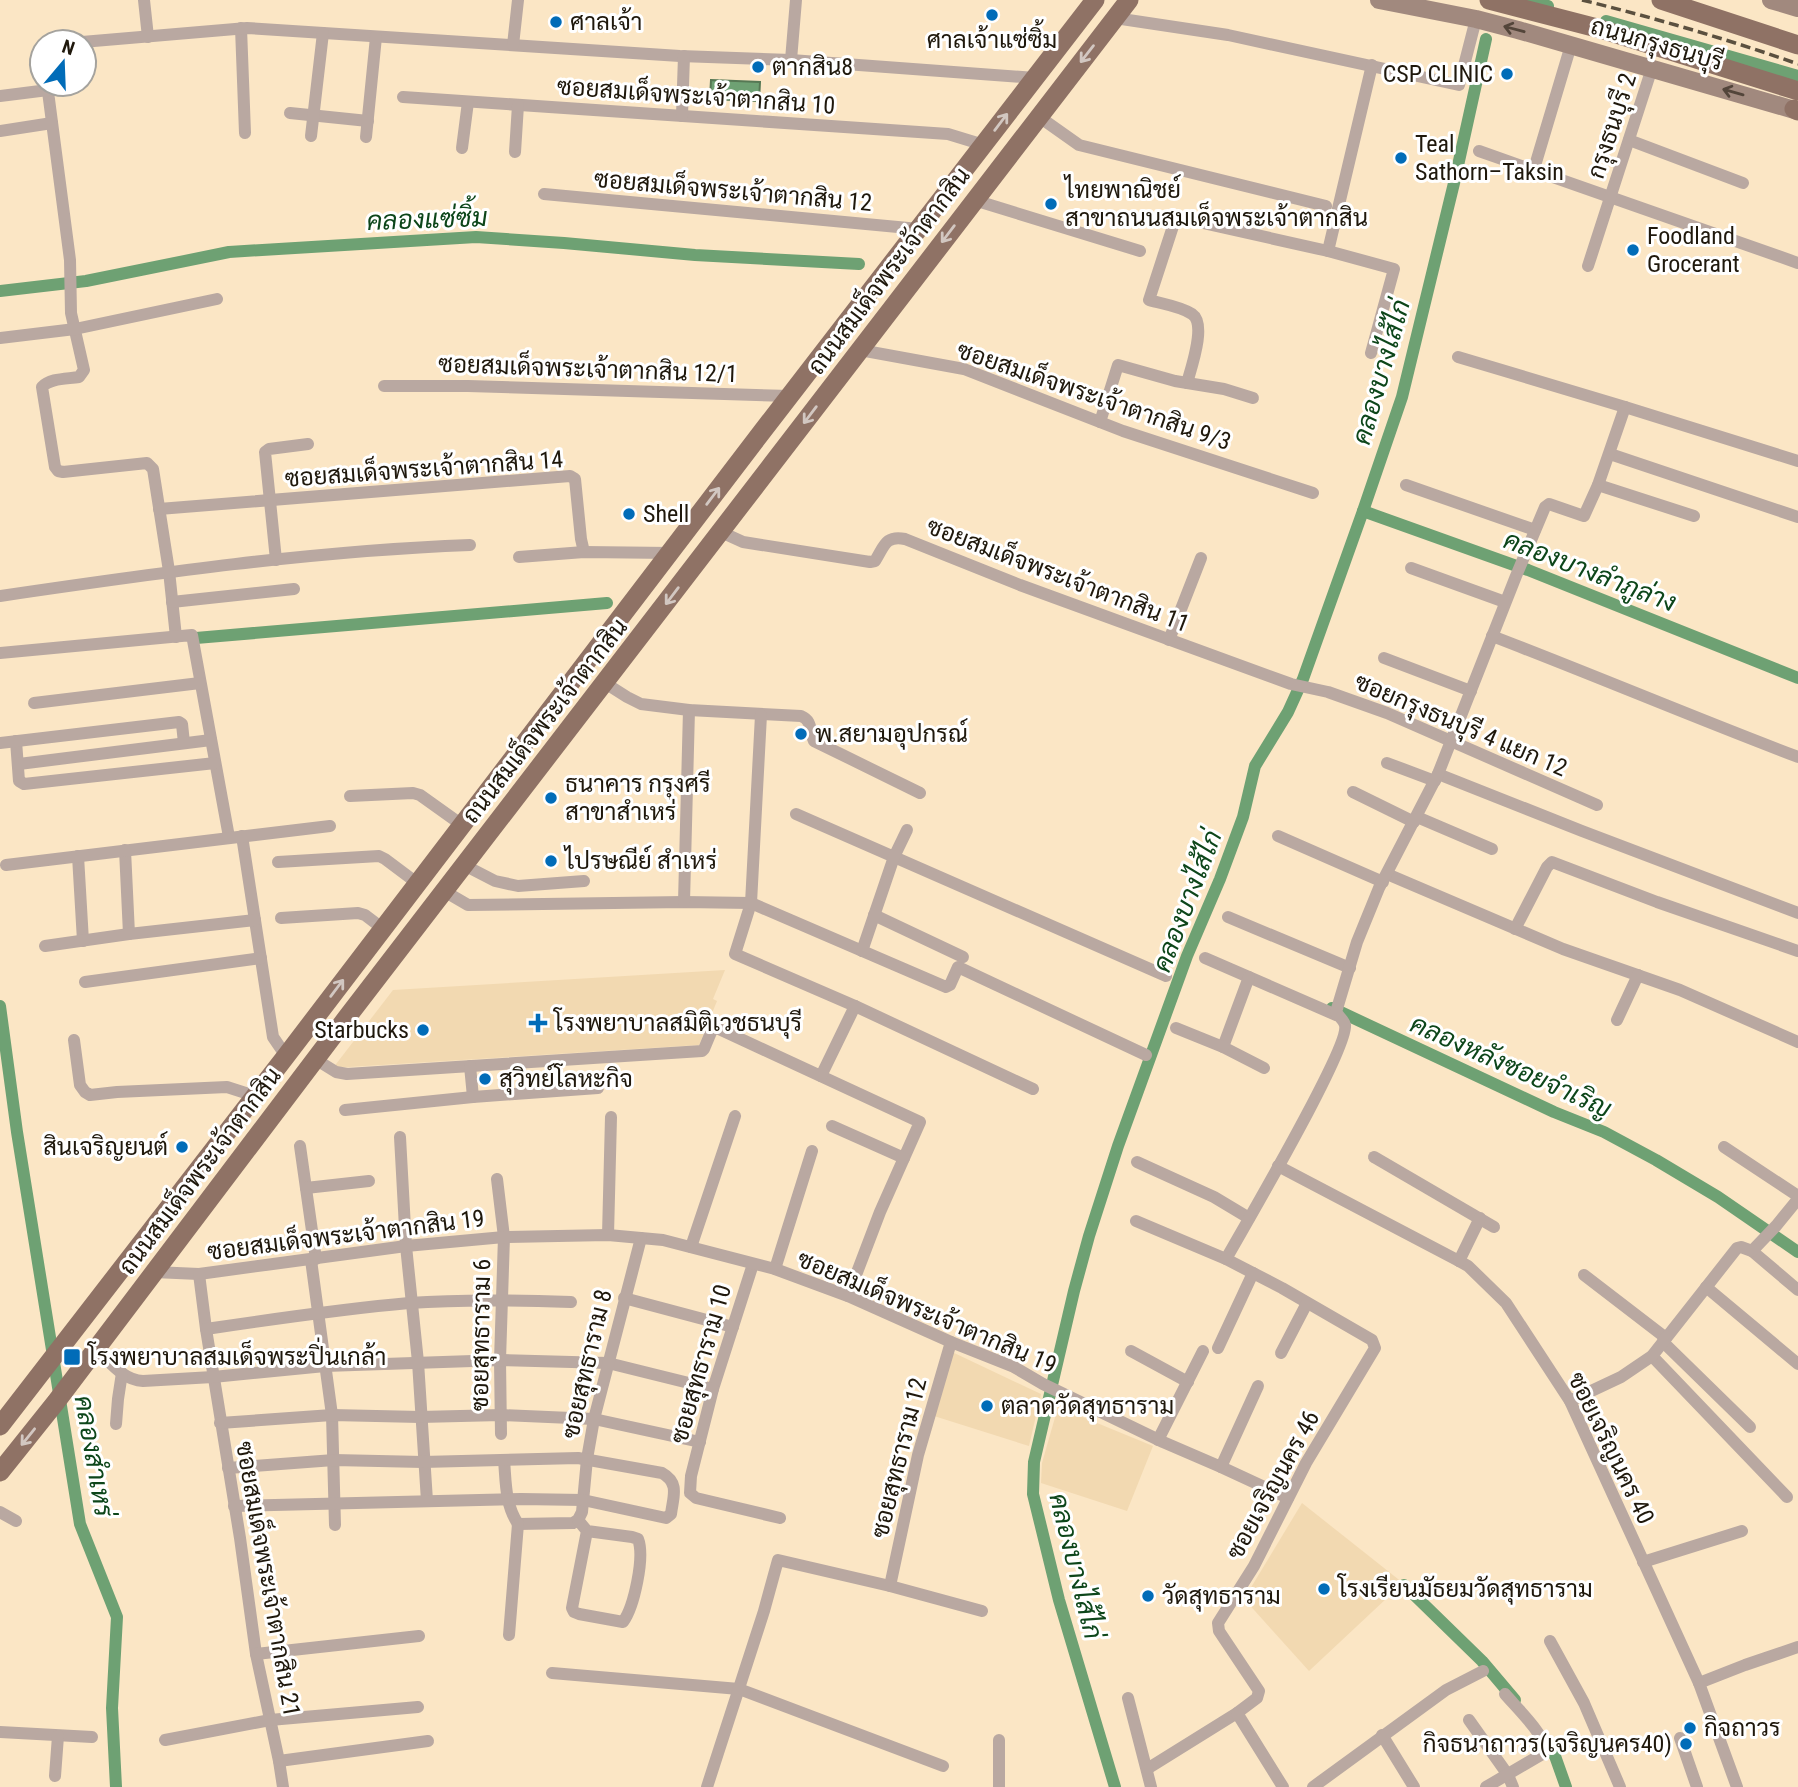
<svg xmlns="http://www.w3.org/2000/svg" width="1798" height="1787" viewBox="0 0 1798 1787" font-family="'Roboto Condensed',Sarabun,sans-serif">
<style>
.built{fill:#f2d9b1}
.water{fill:#6ea173;stroke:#567854;stroke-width:2}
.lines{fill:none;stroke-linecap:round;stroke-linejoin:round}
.canal{stroke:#6ea173;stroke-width:12}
.street{stroke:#b9a8a1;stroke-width:12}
.secondary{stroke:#a1897e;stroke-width:18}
.primary{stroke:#8f7265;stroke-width:19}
.rail{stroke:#5b503f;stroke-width:3.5;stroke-dasharray:10 5;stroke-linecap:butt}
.oneway{stroke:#53453a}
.oneway2{stroke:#d2c7c1}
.poi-dot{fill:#016cb8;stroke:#fff;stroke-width:2.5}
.labels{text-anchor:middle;stroke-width:6;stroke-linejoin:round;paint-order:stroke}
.poi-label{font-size:24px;fill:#1f180c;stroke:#fff;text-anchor:start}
.street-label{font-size:24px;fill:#1f180c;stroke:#fff}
.water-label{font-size:26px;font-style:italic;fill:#0d461a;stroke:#fff}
</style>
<rect width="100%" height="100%" fill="#fbe6c5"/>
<g class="built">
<path d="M725 970 713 999 717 1001 699 1045 333 1068 393 990Z"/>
<path d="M950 1351 1041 1394 1029 1446 934 1416Z"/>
<path d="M1058 1407 1153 1446 1127 1511 1041 1483 1042 1463Z"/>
<path d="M1302 1503 1403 1583 1309 1671 1246 1601 1247 1594Z"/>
</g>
<path class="water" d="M711 80 760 82 759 101 710 99Z"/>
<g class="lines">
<g class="canal">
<path d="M1528 0 1548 6"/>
<path d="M1606 21 1798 76"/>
<path d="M0 291 86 281 229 252 476 237 564 243 695 255 859 264"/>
<path d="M1363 511 1528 570 1798 678"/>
<path d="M196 638 607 603"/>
<path d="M0 1006 17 1132 80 1524 117 1617 112 1708 116 1787"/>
<path d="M1332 1008 1554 1112 1604 1132 1656 1160 1718 1197 1798 1252"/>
<path d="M1404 1585 1482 1661 1515 1700"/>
<path d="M1542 1737 1555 1756 1566 1787"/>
<path d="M1115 1787 1059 1600 1033 1494 1034 1462 1074 1291 1089 1236 1118 1146 1187 956 1220 879 1243 817 1255 766 1288 712 1303 679 1363 511 1402 397 1455 179 1486 39"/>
</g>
<g class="street">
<path d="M144 0 148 37"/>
<path d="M1115 18 1228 35 1459 85 1476 19"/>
<path d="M241 28 245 133"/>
<path d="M82 42 247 28 680 56 791 60 1035 78"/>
<path d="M513 45 518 0"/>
<path d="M791 60 796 0"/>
<path d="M47 84 70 260 71 313 84 370 79 377C67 379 50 378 42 387L55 467 58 471 63 472 147 463 153 469 169 571 176 637"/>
<path d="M0 96 48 90"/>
<path d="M403 97 948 134 984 145"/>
<path d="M290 113 368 121"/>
<path d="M682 116 684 56"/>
<path d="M1038 116 1079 145 1326 206"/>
<path d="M0 131 52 123"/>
<path d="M311 136 323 33"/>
<path d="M366 137 376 37"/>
<path d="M1629 140 1743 183"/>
<path d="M462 148 468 102"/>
<path d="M1479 151 1798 263"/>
<path d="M515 152 518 105"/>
<path d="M1534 169 1571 45"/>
<path d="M544 194 919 229"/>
<path d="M974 200 1140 251"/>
<path d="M1328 251 1372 65"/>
<path d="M1588 266 1652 68"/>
<path d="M0 338 75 329 217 299"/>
<path d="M860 350 964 369 1123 431 1313 493"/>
<path d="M1458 357 1625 407 1798 461"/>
<path d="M1187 383C1191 368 1207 324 1192 314 1180 306 1162 304 1149 300L1176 217 1328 251 1394 269 1371 353"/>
<path d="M384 386H468L790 396"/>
<path d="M1100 422 1118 365 1175 381 1224 389 1253 398"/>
<path d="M1610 454 1798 517"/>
<path d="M1406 485 1535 530"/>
<path d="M1598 485 1694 516"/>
<path d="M159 509 570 476 575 479 581 539 584 552"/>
<path d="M721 532 743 542 870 562 875 561C884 547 885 535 905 539L1020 585 1291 684 1328 692 1387 713 1597 805"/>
<path d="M519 557 584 552 671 553"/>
<path d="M276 560 265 452 269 449 308 444"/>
<path d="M1411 568 1505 602"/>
<path d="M0 596C156 573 312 551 470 545"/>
<path d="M172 602 294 589"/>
<path d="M1492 636C1594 675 1695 718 1798 757"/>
<path d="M1169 640 1201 558"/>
<path d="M0 653 192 635 229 837"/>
<path d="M1384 658 1471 691"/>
<path d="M605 683 627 697 641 704 689 710 801 716C813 721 809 731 814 741L920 793"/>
<path d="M34 703 200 683"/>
<path d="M761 715 751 903 735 954 855 1006 1033 1089"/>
<path d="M16 741 19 781 24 784 215 763"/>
<path d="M0 743 179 722 182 724 184 743"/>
<path d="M1387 763 1435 781"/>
<path d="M19 764 211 740"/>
<path d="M1438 774 1582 831 1798 913"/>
<path d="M1353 792 1414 822"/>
<path d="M350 796 413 793 420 795 462 825"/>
<path d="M796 814 1166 976"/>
<path d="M1417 817 1492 849"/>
<path d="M242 836 273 1037 286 1056"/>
<path d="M1278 836 1383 882"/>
<path d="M125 850 129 934"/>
<path d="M78 856 83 941"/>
<path d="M278 862 379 856 385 859 417 883"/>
<path d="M6 865 330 826"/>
<path d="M464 865 495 881 518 886 584 881"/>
<path d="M1387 874 1563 949 1680 990 1798 1042"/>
<path d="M444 891 468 905 684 902 751 903 946 987 950 985 958 967 1146 1055"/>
<path d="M684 902 689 710"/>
<path d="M874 915 963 957"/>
<path d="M1228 917 1350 968"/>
<path d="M281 918 358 913 365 915 382 928"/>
<path d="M1515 929 1547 867 1552 862 1657 902 1798 951"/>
<path d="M45 946 129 934 255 920"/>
<path d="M862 951 894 857 907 830"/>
<path d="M1205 958 1336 1015"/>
<path d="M1249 977 1223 1047 1264 1068"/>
<path d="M85 982 261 958"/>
<path d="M1617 1020 1638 975"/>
<path d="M1176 1028 1223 1047"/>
<path d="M74 1040 80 1085 85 1092 90 1095 117 1092 227 1087 255 1096"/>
<path d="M315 1059 336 1072 347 1074 702 1051 704 1049 712 1030 717 1028 920 1122 880 1212 848 1296"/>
<path d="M470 1066 473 1097"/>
<path d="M821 1076 855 1006"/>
<path d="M345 1110 473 1097 598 1088"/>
<path d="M832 1126 904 1158"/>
<path d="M400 1137 406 1246 418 1362 427 1501"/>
<path d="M300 1146 316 1259"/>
<path d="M1724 1147 1798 1196"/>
<path d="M1374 1157 1494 1227"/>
<path d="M1137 1162 1214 1197 1249 1218"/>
<path d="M1278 1166 1459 1261 1468 1266 1506 1303 1570 1401 1699 1683 1737 1787"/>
<path d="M497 1179 504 1237 500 1360 501 1434"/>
<path d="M306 1188 369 1181"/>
<path d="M1136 1221 1226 1259 1282 1288 1372 1340 1375 1348 1306 1463 1254 1566 1218 1623 1219 1631 1259 1691 1257 1698 1237 1713 1147 1769"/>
<path d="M608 1235 611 1117"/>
<path d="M691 1247 735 1116"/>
<path d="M1752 1251 1798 1290"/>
<path d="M1226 1259C1243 1229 1350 1046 1345 1025 1344 1020 1338 1016 1336 1012L1357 942 1379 888 1438 774 1516 576 1545 507 1549 504 1584 516 1598 485 1625 407"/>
<path d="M311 1260 332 1415 335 1525"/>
<path d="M1459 1261 1480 1218"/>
<path d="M753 1264 713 1389 691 1476 690 1493 696 1498 780 1518"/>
<path d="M775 1269 812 1151"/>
<path d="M154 1272 199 1274 406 1246 504 1237 608 1235 663 1240 775 1269 848 1296 951 1342 1014 1367 1043 1384 1163 1442 1221 1467 1288 1498"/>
<path d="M199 1274 206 1329 240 1538 256 1654 279 1761 283 1787"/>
<path d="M1584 1275 1666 1338"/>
<path d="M1706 1287 1798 1364"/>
<path d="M624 1298 733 1327"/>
<path d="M206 1329C273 1319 341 1309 409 1303 463 1299 517 1300 571 1302"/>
<path d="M1663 1342 1750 1427"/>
<path d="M1218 1348 1253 1273"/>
<path d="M96 1349C110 1362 123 1380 143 1381L213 1377 325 1366 502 1360 608 1363 713 1389"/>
<path d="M1131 1351 1188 1382"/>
<path d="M1281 1353 1307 1303"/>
<path d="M1652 1356 1787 1497"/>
<path d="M1570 1401 1621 1377 1652 1356 1737 1248 1741 1247 1752 1251 1776 1226 1798 1199"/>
<path d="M220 1423 332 1415 420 1417 501 1415 594 1419 700 1442"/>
<path d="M116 1424 118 1399 122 1373"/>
<path d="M1158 1440 1203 1351"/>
<path d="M504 1460C506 1483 505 1504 518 1524L573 1523 578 1520 582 1512 587 1459 594 1419 641 1238"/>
<path d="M1221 1467 1258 1386"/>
<path d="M228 1468 334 1460 423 1462 578 1458 662 1473C680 1483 673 1497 671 1514L666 1518 583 1500 521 1499 234 1506"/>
<path d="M0 1512 16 1521"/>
<path d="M578 1520 587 1531 572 1608 574 1612 579 1614 623 1622C634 1607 645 1557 638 1539L632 1537 587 1531"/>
<path d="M1643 1562 1742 1531"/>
<path d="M890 1586 918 1455 951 1342"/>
<path d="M509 1635 518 1524"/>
<path d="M1550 1641 1584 1703 1620 1787"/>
<path d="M256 1654 419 1636"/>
<path d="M552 1673 739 1689 943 1766"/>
<path d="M1699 1683 1745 1665 1798 1647"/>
<path d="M1128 1698 1151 1787"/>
<path d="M1237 1713 1283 1787"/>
<path d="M1469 1720 1508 1775 1513 1787"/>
<path d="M0 1732 92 1737"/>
<path d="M1382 1735 1414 1787"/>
<path d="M1680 1738 1697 1787"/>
<path d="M165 1740 270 1720 418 1707"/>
<path d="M999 1740V1787"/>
<path d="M279 1761 428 1741"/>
<path d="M55 1776 58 1736"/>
<path d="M707 1787 764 1611 778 1560 890 1586 982 1611"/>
<path d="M1313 1787 1446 1690 1483 1671"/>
<path d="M1486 1787 1544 1753 1546 1749C1542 1732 1517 1708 1505 1694"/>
</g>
<g class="secondary">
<path d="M1379 0 1476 19 1518 30 1798 111"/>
<path d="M1771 0 1798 8"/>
</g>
<g class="primary">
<path d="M1489 0 1597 28 1798 91"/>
<path d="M1661 0 1798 45"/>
<path d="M1794 109 1798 111"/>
<path d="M0 1426 286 1056 761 433 1095 0"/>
<path d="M0 1472 56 1402 348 1016 1129 0"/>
</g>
<path class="rail" d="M1582 0C1655 18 1727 39 1798 64"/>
</g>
<defs><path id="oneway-shaft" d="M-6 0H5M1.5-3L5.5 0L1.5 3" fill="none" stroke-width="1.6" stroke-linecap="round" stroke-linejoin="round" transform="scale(1.75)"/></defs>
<g class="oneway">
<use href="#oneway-shaft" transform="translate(1514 29) rotate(-165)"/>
<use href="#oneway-shaft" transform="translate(1733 92) rotate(-164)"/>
</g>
<g class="oneway2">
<use href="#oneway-shaft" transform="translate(1087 54) rotate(128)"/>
<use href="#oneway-shaft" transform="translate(1001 122) rotate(-53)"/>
<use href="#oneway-shaft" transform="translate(948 234) rotate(127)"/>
<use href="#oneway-shaft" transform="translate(810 415) rotate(127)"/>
<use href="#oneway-shaft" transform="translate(713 496) rotate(-53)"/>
<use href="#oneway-shaft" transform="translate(672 596) rotate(127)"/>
<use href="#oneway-shaft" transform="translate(337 988) rotate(-53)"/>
<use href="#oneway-shaft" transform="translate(28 1437) rotate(129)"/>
</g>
<g class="poi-dot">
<circle cx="992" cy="15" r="7"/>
<circle cx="556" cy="22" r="7"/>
<circle cx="758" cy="67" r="7"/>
<circle cx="1507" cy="74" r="7"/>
<circle cx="1401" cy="158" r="7"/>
<circle cx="1051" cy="204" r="7"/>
<circle cx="1633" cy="250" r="7"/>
<circle cx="629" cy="514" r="7"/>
<circle cx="801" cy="734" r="7"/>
<circle cx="551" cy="798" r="7"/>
<circle cx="551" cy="861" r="7"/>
<path d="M534.5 1012.5h7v7h7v7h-7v7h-7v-7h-7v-7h7z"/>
<circle cx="423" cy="1030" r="7"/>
<circle cx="485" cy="1079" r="7"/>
<circle cx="182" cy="1147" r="7"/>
<rect x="63" y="1348" width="18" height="18" rx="3.5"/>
<circle cx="987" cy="1406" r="7"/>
<circle cx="1324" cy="1589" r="7"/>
<circle cx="1148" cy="1596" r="7"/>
<circle cx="1690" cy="1728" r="7"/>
<circle cx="1686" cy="1744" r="7"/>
</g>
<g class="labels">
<g class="poi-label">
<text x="570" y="30">ศาลเจ้า</text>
<text x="992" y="48" text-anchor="middle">ศาลเจ้าแซ่ซิ้ม</text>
<text x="772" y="75">ตากสิน8</text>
<text x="1493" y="82" text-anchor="end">CSP CLINIC</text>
<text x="1415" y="152">Teal<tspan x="1415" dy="28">Sathorn–Taksin</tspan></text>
<text x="1065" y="198">ไทยพาณิชย์<tspan x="1065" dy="28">สาขาถนนสมเด็จพระเจ้าตากสิน</tspan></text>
<text x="1647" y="244">Foodland<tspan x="1647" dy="28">Grocerant</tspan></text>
<text x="643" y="522">Shell</text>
<text x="815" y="742">พ.สยามอุปกรณ์</text>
<text x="565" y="792">ธนาคาร กรุงศรี<tspan x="565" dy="28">สาขาสำเหร่</tspan></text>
<text x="565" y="869">ไปรษณีย์ สำเหร่</text>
<text x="554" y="1031">โรงพยาบาลสมิติเวชธนบุรี</text>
<text x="409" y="1038" text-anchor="end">Starbucks</text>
<text x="499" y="1087">สุวิทย์โลหะกิจ</text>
<text x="168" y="1155" text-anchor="end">สินเจริญยนต์</text>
<text x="88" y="1365">โรงพยาบาลสมเด็จพระปิ่นเกล้า</text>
<text x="1001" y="1414">ตลาดวัดสุทธาราม</text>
<text x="1338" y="1597">โรงเรียนมัธยมวัดสุทธาราม</text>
<text x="1162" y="1604">วัดสุทธาราม</text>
<text x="1704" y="1736">กิจถาวร</text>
<text x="1672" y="1752" text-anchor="end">กิจธนาถาวร(เจริญนคร40)</text>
</g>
<g class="street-label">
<text transform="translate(1657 44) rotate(16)" y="8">ถนนกรุงธนบุรี</text>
<text transform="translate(696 96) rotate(4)" y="8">ซอยสมเด็จพระเจ้าตากสิน 10</text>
<text transform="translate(1612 126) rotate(-72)" y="8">กรุงธนบุรี 2</text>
<text transform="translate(733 191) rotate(5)" y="8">ซอยสมเด็จพระเจ้าตากสิน 12</text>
<text transform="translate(889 271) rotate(-53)" y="8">ถนนสมเด็จพระเจ้าตากสิน</text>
<text transform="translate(588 369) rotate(2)" y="8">ซอยสมเด็จพระเจ้าตากสิน 12/1</text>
<text transform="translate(1094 396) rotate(19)" y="8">ซอยสมเด็จพระเจ้าตากสิน 9/3</text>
<text transform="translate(424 469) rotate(-4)" y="8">ซอยสมเด็จพระเจ้าตากสิน 14</text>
<text transform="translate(1058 575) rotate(21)" y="8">ซอยสมเด็จพระเจ้าตากสิน 11</text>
<text transform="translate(545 721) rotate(-52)" y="8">ถนนสมเด็จพระเจ้าตากสิน</text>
<text transform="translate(1461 725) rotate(23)" y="8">ซอยกรุงธนบุรี 4 แยก 12</text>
<text transform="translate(200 1171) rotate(-53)" y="8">ถนนสมเด็จพระเจ้าตากสิน</text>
<text transform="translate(346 1235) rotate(-7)" y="8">ซอยสมเด็จพระเจ้าตากสิน 19</text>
<text transform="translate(927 1312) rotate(23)" y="8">ซอยสมเด็จพระเจ้าตากสิน 19</text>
<text transform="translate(481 1335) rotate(-89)" y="8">ซอยสุทธาราม 6</text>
<text transform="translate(587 1364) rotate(-77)" y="8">ซอยสุทธาราม 8</text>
<text transform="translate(701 1364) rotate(-74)" y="8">ซอยสุทธาราม 10</text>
<text transform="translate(1611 1448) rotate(64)" y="8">ซอยเจริญนคร 40</text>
<text transform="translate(899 1458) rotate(-76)" y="8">ซอยสุทธาราม 12</text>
<text transform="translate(1273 1485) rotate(-61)" y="8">ซอยเจริญนคร 46</text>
<text transform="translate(268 1579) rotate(80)" y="8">ซอยสมเด็จพระเจ้าตากสิน 21</text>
</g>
<g class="water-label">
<text transform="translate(427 219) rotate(-2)" y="9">คลองแซ่ซิ้ม</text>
<text transform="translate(1381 372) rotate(-74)" y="9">คลองบางไส้ไก่</text>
<text transform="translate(1590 571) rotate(21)" y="9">คลองบางลำภูล่าง</text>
<text transform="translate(1187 901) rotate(-69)" y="9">คลองบางไส้ไก่</text>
<text transform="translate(1511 1066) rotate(24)" y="9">คลองหลังซอยจำเริญ</text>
<text transform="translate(94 1456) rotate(80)" y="9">คลองสำเหร่</text>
<text transform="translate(1076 1566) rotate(76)" y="9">คลองบางไส้ไก่</text>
</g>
</g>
<g transform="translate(63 63) rotate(19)"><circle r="33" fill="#ffffff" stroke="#a5a39e" stroke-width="2"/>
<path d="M0-5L12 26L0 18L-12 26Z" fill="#016cb8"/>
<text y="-10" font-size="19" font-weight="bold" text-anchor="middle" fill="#1f180c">N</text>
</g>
</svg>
